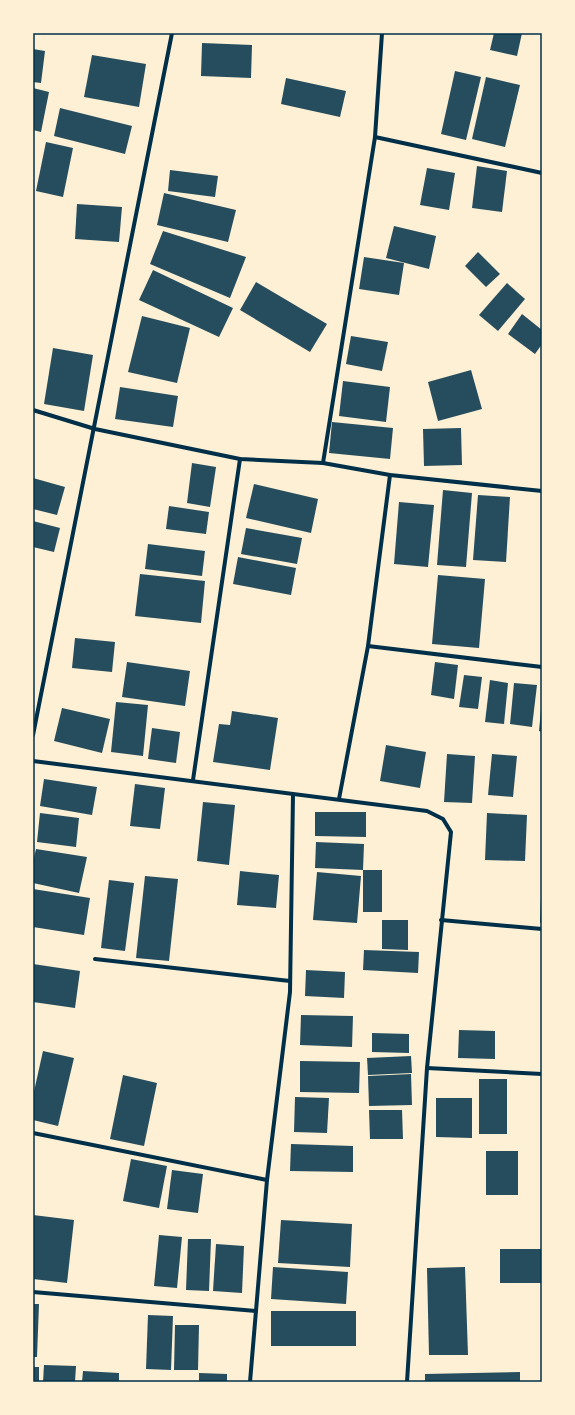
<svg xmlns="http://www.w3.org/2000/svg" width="575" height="1415" viewBox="0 0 575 1415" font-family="Inter,sans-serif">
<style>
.building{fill:#264d5e}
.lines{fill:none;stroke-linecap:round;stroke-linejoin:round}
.minor{stroke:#003049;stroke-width:4}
.neatline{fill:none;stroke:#003049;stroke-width:1.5}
</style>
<rect width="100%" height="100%" fill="#fdf0d5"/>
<g class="building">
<path d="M494 33H522L517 56 490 50Z"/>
<path d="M202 43 252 45 251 78 201 76Z"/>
<path d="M33 49 45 51 41 83 33 82Z"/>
<path d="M92 55 146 64 139 107 84 97Z"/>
<path d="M455 71 481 77 466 140 441 134Z"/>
<path d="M486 77 520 85 505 147 472 139Z"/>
<path d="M286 78 346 91 340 117 281 104Z"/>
<path d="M33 88 49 92 41 132 33 130Z"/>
<path d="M60 108 132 126 125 154 54 136Z"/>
<path d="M46 142 73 148 63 197 36 191Z"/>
<path d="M477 166 507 171 502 212 472 208Z"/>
<path d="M427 168 455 173 449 210 420 205Z"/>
<path d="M170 170 218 176 215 197 168 191Z"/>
<path d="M164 193 236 210 228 242 157 225Z"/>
<path d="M77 204 122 207 119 242 75 239Z"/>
<path d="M394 226 436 236 429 269 386 258Z"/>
<path d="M163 231 246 257 230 298 150 264Z"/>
<path d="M478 252 500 274 486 287 465 266Z"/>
<path d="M364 257 404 263 399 295 359 289Z"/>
<path d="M153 270 233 308 219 337 139 300Z"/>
<path d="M256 282 327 324 310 352 240 310Z"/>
<path d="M507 283 525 299 498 331 479 315Z"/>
<path d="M522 314 542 330V344L535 354 508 334Z"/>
<path d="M142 316 190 328 177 383 128 372Z"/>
<path d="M351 336 388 342 382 371 346 364Z"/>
<path d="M53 348 93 355 84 411 44 404Z"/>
<path d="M471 370 482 409 438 421 428 382Z"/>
<path d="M343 381 390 387 386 422 339 416Z"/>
<path d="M120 387 178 396 173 427 115 419Z"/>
<path d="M332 422 393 428 390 459 329 453Z"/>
<path d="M461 428 462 465 424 466 423 429Z"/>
<path d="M192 463 216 467 210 507 187 503Z"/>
<path d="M33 478 65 487 57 515 33 509Z"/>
<path d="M254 484 318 499 311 533 246 518Z"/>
<path d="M443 490 472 493 466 567 437 565Z"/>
<path d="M478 495 510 497 506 562 473 560Z"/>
<path d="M399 502 434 505 428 567 394 564Z"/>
<path d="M169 506 209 512 206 534 166 529Z"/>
<path d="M33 521 60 528 54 552 33 547Z"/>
<path d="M246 528 302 538 297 564 241 554Z"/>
<path d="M148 544 205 551 202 576 145 569Z"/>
<path d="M238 557 296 568 291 595 233 584Z"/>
<path d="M140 574 205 581 201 623 135 616Z"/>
<path d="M438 575 485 579 479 648 432 644Z"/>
<path d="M75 638 115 642 112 672 72 668Z"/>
<path d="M127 662 190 671 185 706 122 697Z"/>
<path d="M435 662 458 665 454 699 431 695Z"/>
<path d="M464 675 482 677 478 709 459 707Z"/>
<path d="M490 680 508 683 504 724 485 722Z"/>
<path d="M514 683 537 685 532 727 510 724Z"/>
<path d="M116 702 148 705 143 756 111 752Z"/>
<path d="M62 708 110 719 102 753 54 741Z"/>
<path d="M541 710H542V732L539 731Z"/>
<path d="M232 711 278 718 270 770 213 762 219 724 230 725Z"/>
<path d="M152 728 180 732 176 763 148 759Z"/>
<path d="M386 745 426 752 420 788 380 781Z"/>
<path d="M447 754 475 756 472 803 444 802Z"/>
<path d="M492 754 517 756 513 797 488 795Z"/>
<path d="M44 779 97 787 92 815 40 806Z"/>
<path d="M135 784 165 788 160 829 130 826Z"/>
<path d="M203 802 235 805 229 865 197 861Z"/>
<path d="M315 812H366V837L315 836Z"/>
<path d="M40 813 79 818 76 847 37 842Z"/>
<path d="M487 813 527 815 525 861 485 860Z"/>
<path d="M316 842 364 844 363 870 315 868Z"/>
<path d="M36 849 87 857 79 893 33 883V862Z"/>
<rect x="363" y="870" width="19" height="42"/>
<path d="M240 871 279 875 276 908 237 905Z"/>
<path d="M317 872 361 876 357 923 313 920Z"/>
<path d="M145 876 178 879 169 961 136 958Z"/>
<path d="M109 880 134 883 125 951 101 948Z"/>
<path d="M33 889 90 898 84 935 33 927Z"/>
<path d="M541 898H542V923H540Z"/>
<path d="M382 920H408V950L382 949Z"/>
<path d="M364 950 419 952 418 973 363 970Z"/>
<path d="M33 964 80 971 75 1008 33 1002Z"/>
<path d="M306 970 345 972 344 998 305 996Z"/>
<path d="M301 1015 353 1016 352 1047 300 1045Z"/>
<path d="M459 1030 495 1031V1059L458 1058Z"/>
<path d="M372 1033 409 1034V1053L372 1052Z"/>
<path d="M43 1051 74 1058 58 1126 33 1120V1096Z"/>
<path d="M411 1056 412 1073 368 1075 367 1058Z"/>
<path d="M300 1061 360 1062 359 1093 300 1092Z"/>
<path d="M411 1074 412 1105 369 1106 368 1076Z"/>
<path d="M123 1075 157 1083 144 1146 110 1139Z"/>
<rect x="479" y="1079" width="28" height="55"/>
<path d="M295 1097 329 1098 327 1133 294 1132Z"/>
<path d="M436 1098H472V1138L436 1137Z"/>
<path d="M369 1110H402L403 1139H370Z"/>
<path d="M291 1144 353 1146V1172L290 1171Z"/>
<rect x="486" y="1151" width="32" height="44"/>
<path d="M131 1159 167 1166 159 1208 123 1201Z"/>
<path d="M172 1170 203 1174 198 1213 167 1209Z"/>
<path d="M33 1215 74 1220 67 1283 33 1279Z"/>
<path d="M281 1220 352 1224 350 1267 278 1263Z"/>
<path d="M159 1235 182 1237 177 1288 154 1286Z"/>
<path d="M188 1239H211L209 1291 186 1290Z"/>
<path d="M216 1244 244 1246 242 1293 213 1291Z"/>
<rect x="500" y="1249" width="42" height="34"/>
<path d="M273 1267 348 1272 346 1304 271 1299Z"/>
<path d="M465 1267 468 1355H429L427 1268Z"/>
<path d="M33 1304H39L37 1357H33Z"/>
<rect x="271" y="1311" width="85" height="35"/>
<path d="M148 1315 173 1316 171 1370 146 1369Z"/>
<path d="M175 1325H199L198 1370H174Z"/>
<path d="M44 1365 76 1366 75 1382H43Z"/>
<rect x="33" y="1367" width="6" height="15"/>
<path d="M83 1371 119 1373V1382H82Z"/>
<path d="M520 1372V1382H425V1374Z"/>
<path d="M199 1373 227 1374V1382H199Z"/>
</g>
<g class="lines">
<g class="minor">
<path d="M375 137 542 173"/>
<path d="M33 410 95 429 240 459 323 463 390 475 542 491"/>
<path d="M323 463 375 137 382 33"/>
<path d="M368 646 542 667"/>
<path d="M33 735 172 33"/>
<path d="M33 761 427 811 443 819 451 832 427 1068 407 1382"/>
<path d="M193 780 240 459"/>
<path d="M339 799 368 646 390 475"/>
<path d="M441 920 542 929"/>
<path d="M95 959 290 981"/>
<path d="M427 1068 542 1074"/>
<path d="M33 1133 267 1180"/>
<path d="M33 1292 256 1311"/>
<path d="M250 1382 267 1180 290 992 293 795"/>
</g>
</g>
<rect width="575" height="1415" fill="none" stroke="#fdf0d5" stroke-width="68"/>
<rect x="34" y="34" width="507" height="1347" class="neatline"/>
</svg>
